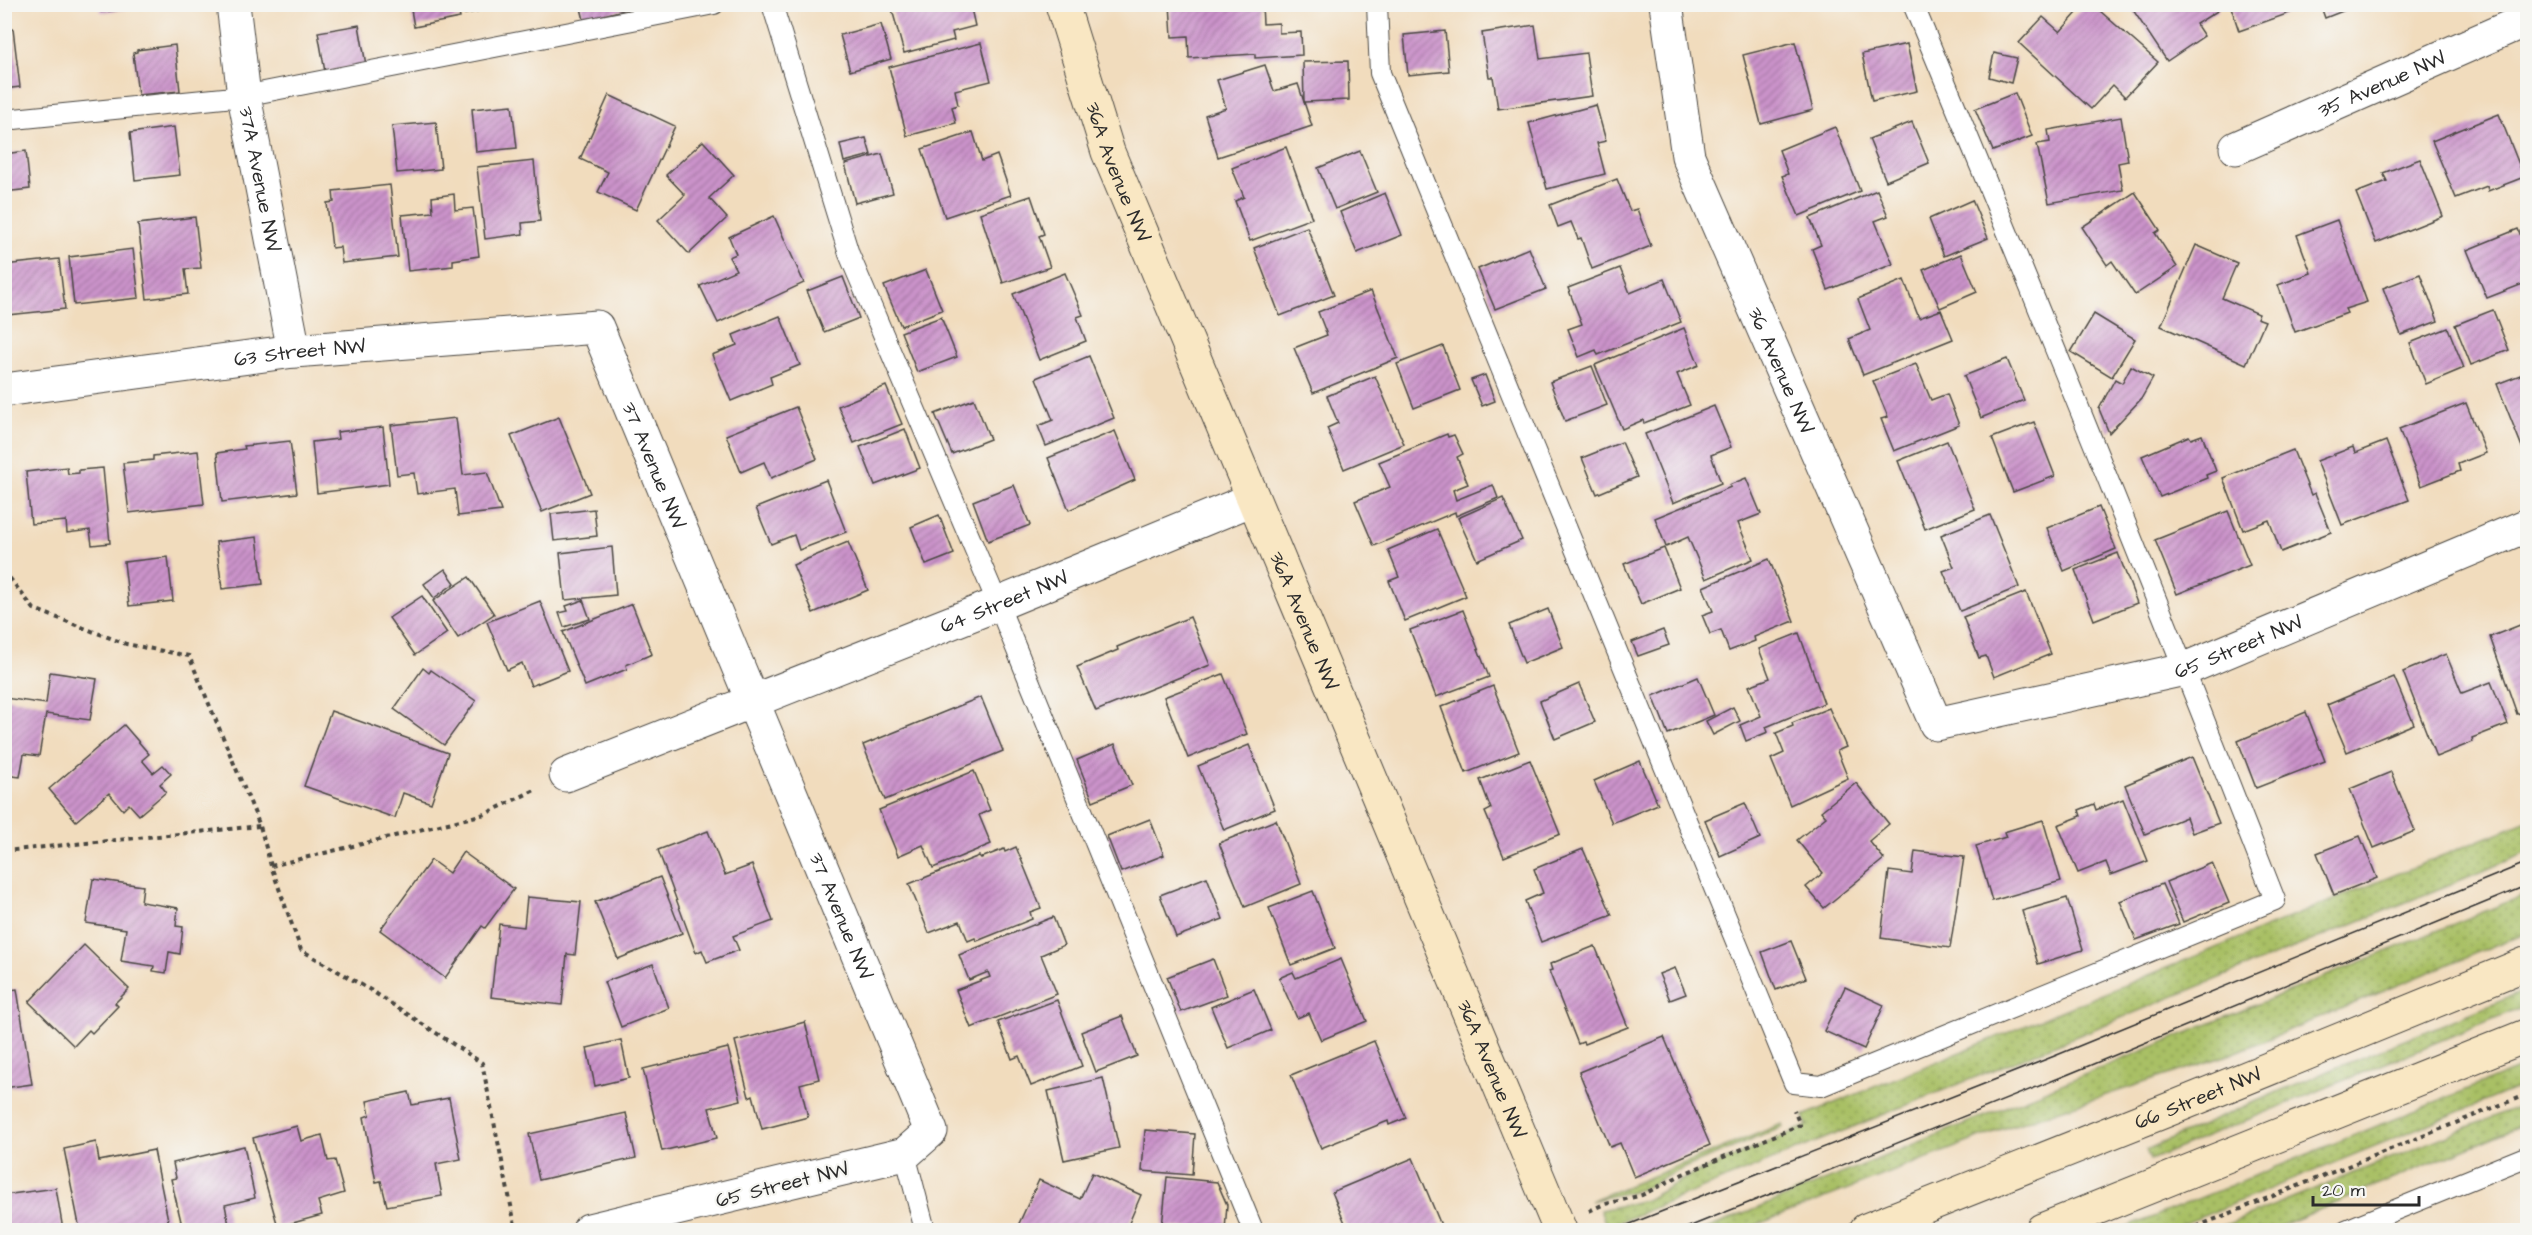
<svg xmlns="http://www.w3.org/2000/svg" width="2532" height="1235" viewBox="0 0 2532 1235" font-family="'Architects Daughter',sans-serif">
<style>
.grass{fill:url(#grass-dots);stroke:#6a7648;stroke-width:1.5}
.building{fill:url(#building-hatch)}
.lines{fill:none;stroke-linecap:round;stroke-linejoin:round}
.lane-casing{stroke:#494641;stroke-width:22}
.street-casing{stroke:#494641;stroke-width:35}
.secondary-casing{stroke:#494641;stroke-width:35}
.path{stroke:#494641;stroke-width:4;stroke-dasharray:4.5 4.5;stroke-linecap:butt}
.lane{stroke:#fff;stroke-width:20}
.street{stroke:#fff;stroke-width:33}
.secondary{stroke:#f9e7c3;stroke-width:33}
.tram{stroke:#2b2b2b;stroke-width:1.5}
.labels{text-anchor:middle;stroke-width:4.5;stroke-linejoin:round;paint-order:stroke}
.street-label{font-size:20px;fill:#2b2b2b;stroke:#f6f6f2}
</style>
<defs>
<pattern id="grass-dots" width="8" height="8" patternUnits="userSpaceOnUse" patternTransform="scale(1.5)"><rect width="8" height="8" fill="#a9c065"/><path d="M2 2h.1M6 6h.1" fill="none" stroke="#8a9c53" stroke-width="1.8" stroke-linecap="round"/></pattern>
<pattern id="building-hatch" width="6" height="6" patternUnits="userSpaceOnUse" patternTransform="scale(1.5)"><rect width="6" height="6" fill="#cb93ca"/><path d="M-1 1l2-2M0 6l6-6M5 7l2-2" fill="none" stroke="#a578a4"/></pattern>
</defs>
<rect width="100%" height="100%" fill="#f6f6f2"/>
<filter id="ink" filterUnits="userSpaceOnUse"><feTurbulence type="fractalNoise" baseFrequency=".0167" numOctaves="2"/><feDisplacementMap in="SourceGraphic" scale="12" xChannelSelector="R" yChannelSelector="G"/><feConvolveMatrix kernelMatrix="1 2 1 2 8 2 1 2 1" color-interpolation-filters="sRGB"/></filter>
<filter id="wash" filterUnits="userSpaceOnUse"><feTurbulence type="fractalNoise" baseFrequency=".008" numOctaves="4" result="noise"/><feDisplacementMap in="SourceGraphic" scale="24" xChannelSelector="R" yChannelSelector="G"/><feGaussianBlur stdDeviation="1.35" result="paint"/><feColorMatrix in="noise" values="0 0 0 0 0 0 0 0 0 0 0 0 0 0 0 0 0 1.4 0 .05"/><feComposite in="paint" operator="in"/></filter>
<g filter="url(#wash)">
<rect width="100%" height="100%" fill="#f1dcbd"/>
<g class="grass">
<path d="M2527 821V853L1607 1227 1600 1210 1646 1200 1689 1176 1807 1126 1803 1116Z"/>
<path d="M2527 894V932L2229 1055 2002 1129 1743 1230H1704Z"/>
<path d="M2527 990V1005L2150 1160 2146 1150 2282 1090Z"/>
<path d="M2527 1065V1084L2169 1230H2121Z"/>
<path d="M2527 1103V1123L2271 1230H2213Z"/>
<path d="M1782 1124 1783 1127 1686 1167 1642 1189 1590 1201Z"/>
</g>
<g id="blocks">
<g class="building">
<path d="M4 4H24V6L4 8Z"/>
<path d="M100 4H129V9L101 12Z"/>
<path d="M410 4H457L460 18 414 27Z"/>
<path d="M463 4H504V6L465 14Z"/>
<path d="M580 4H626L627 9 584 20Z"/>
<path d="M896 4H970L975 26 952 32 954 40 904 53 891 6Z"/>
<path d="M1170 4H1262L1263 24 1279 23V33L1301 32 1302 55 1255 58V54L1189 58 1188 36 1172 37Z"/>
<path d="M2085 4H2092L2158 62 2125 97 2113 85 2091 109 2019 43 2043 17 2060 32Z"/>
<path d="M2129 4H2215L2219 10 2196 24 2204 36 2167 61Z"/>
<path d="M2230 4H2305L2306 7 2239 31Z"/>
<path d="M2320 4H2358V5L2325 18Z"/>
<path d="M881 24 891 59 850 71 840 35Z"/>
<path d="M359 25 366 65 325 72 318 32Z"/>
<path d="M1535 25 1540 59 1586 53 1592 96 1498 109 1493 77H1489L1482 33Z"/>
<path d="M13 29 20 87 4 89V30Z"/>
<path d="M1445 31 1449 71 1408 75 1404 35Z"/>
<path d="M1795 42 1813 110 1761 124 1743 55Z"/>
<path d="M981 43 991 81 955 90 958 105 952 107 956 123 907 136 889 67Z"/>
<path d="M1907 44 1917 91 1872 101 1862 54Z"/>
<path d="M175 45 180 91 138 95 133 53 137 52V50Z"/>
<path d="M1994 53 2017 58 2011 83 1989 77Z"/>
<path d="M1348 61 1349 100 1304 102 1303 62Z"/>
<path d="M1265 65 1274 91 1298 84 1312 126 1218 157 1205 115 1226 108 1217 80Z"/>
<path d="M2015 93 2032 136 1993 151 1975 109Z"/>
<path d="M609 95 675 126 636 210 598 192 608 172 580 159Z"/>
<path d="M512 105 517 148 476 152 472 109Z"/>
<path d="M1596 105 1606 141 1597 143 1605 174 1547 189 1529 123Z"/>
<path d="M2499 114 2524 177 2488 191 2487 186 2456 198 2432 141Z"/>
<path d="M2121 117 2128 161 2118 163 2123 190 2049 203 2037 144 2050 142 2048 130Z"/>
<path d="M436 122 441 169 397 173 392 126Z"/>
<path d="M1912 122 1929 163 1886 181 1869 139Z"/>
<path d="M174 127 180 175 135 180 130 133Z"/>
<path d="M1835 127 1860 191 1799 216 1782 176 1788 174 1779 150Z"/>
<path d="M973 132 982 161 997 155 1011 195 945 217 922 149Z"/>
<path d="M866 138 871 155 844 162 840 144Z"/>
<path d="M703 141 734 175 709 198 727 218 689 254 658 220 685 195 666 175Z"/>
<path d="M1286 147 1312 218 1250 241 1235 201 1244 197 1232 168Z"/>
<path d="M26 151 30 189 4 192V154Z"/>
<path d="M1360 151 1377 192 1335 209 1318 168Z"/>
<path d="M882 154 893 193 855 203 845 164Z"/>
<path d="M2420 159 2443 216 2376 243 2356 193 2387 181 2383 173Z"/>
<path d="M534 161 540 221 522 223 523 234 485 239 477 167Z"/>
<path d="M1617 179 1630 211 1637 209 1651 246 1592 269 1581 238 1578 239 1571 222 1558 227 1550 205Z"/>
<path d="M390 185 398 257 342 263 340 247 332 248 327 203 334 202 333 191Z"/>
<path d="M1877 190 1888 216 1875 221 1893 264 1828 290 1812 249 1821 245 1810 218Z"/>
<path d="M2135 192 2160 230 2155 233 2177 267 2135 295 2112 261 2107 265 2082 227Z"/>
<path d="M1385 193 1402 235 1357 253 1340 212Z"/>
<path d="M454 194 455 210 473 208 479 256 453 260V266L408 271 402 215 433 212 432 197Z"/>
<path d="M1031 196 1044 234 1039 236 1050 267 1003 283 980 213Z"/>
<path d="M1972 200 1988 238 1944 256 1929 219Z"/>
<path d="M774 216 804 283 718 323 700 286 736 270 729 257 736 254 729 237Z"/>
<path d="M195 217 201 268 185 269 188 294 147 299 138 224Z"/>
<path d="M2337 220 2367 302 2345 309 2347 313 2295 332 2278 285 2311 273 2297 235Z"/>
<path d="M1307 227 1334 295 1280 316 1254 248Z"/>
<path d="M2518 229 2528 253V282L2487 298 2467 250Z"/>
<path d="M2196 245 2237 263 2222 298 2259 314 2257 318 2265 321 2246 364 2161 326Z"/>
<path d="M1529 248 1546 289 1495 309 1478 269Z"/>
<path d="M133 249 139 298 74 305 69 257Z"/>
<path d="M1961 254 1977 292 1940 308 1923 270Z"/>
<path d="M59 259 65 309 8 315 4 265Z"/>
<path d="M1620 268 1630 293 1664 279 1681 322 1598 355 1596 350 1579 357 1568 329 1582 324 1568 288Z"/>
<path d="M926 270 942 310 901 326 884 286Z"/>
<path d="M1065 273 1083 315 1077 317 1086 341 1039 360 1013 294Z"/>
<path d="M2420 274 2438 321 2401 335 2383 288Z"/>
<path d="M843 277 859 318 824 332 807 291Z"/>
<path d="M1904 280 1919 318 1941 310 1953 339 1863 375 1849 339 1870 330 1858 299Z"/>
<path d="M1371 291 1398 358 1313 393 1294 348 1327 335 1318 312Z"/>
<path d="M2493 310 2509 350 2471 365 2455 325Z"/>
<path d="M2094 314 2135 339 2112 377 2071 352Z"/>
<path d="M780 316 800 365 770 377 772 384 731 401 712 355 737 345 733 335Z"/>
<path d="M941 317 957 357 917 372 901 332Z"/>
<path d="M1684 328 1699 365 1677 374 1690 405 1644 423 1643 420 1622 429 1595 365Z"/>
<path d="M2448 328 2464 368 2426 384 2410 343Z"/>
<path d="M1443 346 1460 390 1414 408 1397 364Z"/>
<path d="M1089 356 1114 418 1046 446 1038 426 1053 420 1036 378Z"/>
<path d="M2007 359 2024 400 1981 418 1964 376Z"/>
<path d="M1916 364 1931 400 1947 394 1959 425 1894 451 1881 419 1888 417 1873 381Z"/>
<path d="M1592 366 1607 405 1565 421 1550 382Z"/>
<path d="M2131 366 2153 378 2141 399 2109 433 2099 409 2115 379 2122 383Z"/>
<path d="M2528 372V451L2524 452 2497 384Z"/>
<path d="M1485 375 1495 401 1482 406 1471 380Z"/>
<path d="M1375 376 1404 444 1344 469 1327 428 1338 423 1327 396Z"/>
<path d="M886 386 902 424 854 443 838 406Z"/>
<path d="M974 399 990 439 952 454 935 414Z"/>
<path d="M2466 403 2486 453 2458 464 2460 471 2421 486 2399 429Z"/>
<path d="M1714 406 1731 447 1711 455 1721 483 1673 503 1645 434Z"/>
<path d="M796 407 817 459 771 478 764 462 741 472 726 435Z"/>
<path d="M559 417 590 493 542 512 511 436Z"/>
<path d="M456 418 463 475 487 472 501 511 458 516 455 489 417 494 414 473 397 475 391 425Z"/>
<path d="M2034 422 2055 476 2013 492 1992 438Z"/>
<path d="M383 427 389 484 317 493 312 442 338 439 337 432Z"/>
<path d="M905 429 920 468 875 485 860 447Z"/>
<path d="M1115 431 1135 480 1069 510 1048 458Z"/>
<path d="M1447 434 1448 437 1454 435 1463 454 1457 457 1468 484 1453 490 1456 500 1493 485 1498 498 1456 516 1455 512 1374 546 1355 501 1390 487 1379 462Z"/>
<path d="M2202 435 2216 471 2206 475 2207 478 2160 497 2142 456 2189 436 2191 439Z"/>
<path d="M290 441 297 493 222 502 217 453 245 449 244 446Z"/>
<path d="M1947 441 1975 509 1925 529 1898 461Z"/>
<path d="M2386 441 2409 500 2342 525 2317 461 2353 447 2355 453Z"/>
<path d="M1622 442 1637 477 1597 494 1582 458Z"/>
<path d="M2293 450 2311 495 2315 493 2331 532 2281 552 2269 520 2243 530 2223 478Z"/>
<path d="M198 451 204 504 129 513 123 463 153 460V456Z"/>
<path d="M67 467 68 474 79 473V470L103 468 110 543 92 545 90 530 67 533 66 521 31 524 26 472Z"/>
<path d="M1746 478 1761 514 1738 523 1753 559 1706 579 1688 537 1666 547 1655 518 1731 487 1729 485Z"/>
<path d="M826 480 846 532 799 550 794 535 771 544 756 508Z"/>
<path d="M1014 485 1030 525 988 541 973 501Z"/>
<path d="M1503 498 1522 540 1477 560 1458 518Z"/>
<path d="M2099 507 2116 549 2064 571 2047 528Z"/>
<path d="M594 509 597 536 554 541 551 514Z"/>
<path d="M2228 511 2250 565 2177 594 2155 540Z"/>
<path d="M939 515 954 554 926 565 911 527Z"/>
<path d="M1990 515 2019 587 1960 611 1943 571 1954 567 1941 535Z"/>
<path d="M1437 529 1466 596 1405 621 1389 581 1399 577 1388 550Z"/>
<path d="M257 537 263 584 222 589 216 542Z"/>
<path d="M848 542 868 590 813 613 793 565Z"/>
<path d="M612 547 616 595 565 600 560 553Z"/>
<path d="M1664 548 1680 588 1641 604 1624 564Z"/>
<path d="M2118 553 2137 603 2094 620 2075 570Z"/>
<path d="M168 557 173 601 129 606 124 562Z"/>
<path d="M1769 559 1794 621 1754 637 1755 641 1729 651 1721 630 1710 634 1702 615 1713 611 1703 587Z"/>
<path d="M445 569 455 583 434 598 424 584Z"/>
<path d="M469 577 494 614 458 638 433 601Z"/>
<path d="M2026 592 2051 654 1994 677 1986 656 1979 658 1963 617Z"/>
<path d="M422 596 447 633 415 655 389 618Z"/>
<path d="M583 600 590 619 564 627 559 613 568 611 566 606Z"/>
<path d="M540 601 568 671 531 686 522 663 507 670 487 622Z"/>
<path d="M632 604 652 654 626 665 627 669 585 686 563 632Z"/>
<path d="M1548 609 1563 647 1524 663 1509 625Z"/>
<path d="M1463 610 1489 677 1436 697 1410 630Z"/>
<path d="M1190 617 1210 665 1096 711 1077 667 1118 650 1117 647Z"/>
<path d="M2525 623 2528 629V710L2517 714 2490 637Z"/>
<path d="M1663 630 1669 645 1638 656 1632 642Z"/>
<path d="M1799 633 1824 703 1766 727 1768 732 1746 741 1740 725 1761 716 1749 686 1770 678 1759 649Z"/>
<path d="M2446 654 2462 693 2491 682 2508 724 2472 738 2473 742 2436 757 2403 672Z"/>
<path d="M423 668 429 673 431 670 476 701 444 745 394 709Z"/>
<path d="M50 672 97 679 90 720 46 714 39 756 24 754 20 777 5 775V698L46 704Z"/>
<path d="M1223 674 1247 734 1188 758 1164 697Z"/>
<path d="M1698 677 1714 715 1668 734 1653 696Z"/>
<path d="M2394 677 2414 724 2347 752 2327 705Z"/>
<path d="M1579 684 1595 722 1555 739 1540 701Z"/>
<path d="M1493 686 1519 752 1466 773 1441 707Z"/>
<path d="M981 697 1003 751 885 800 863 745Z"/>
<path d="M1733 707 1740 721 1713 735 1706 721Z"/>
<path d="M1829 708 1846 747 1837 751 1848 778 1790 805 1771 759 1784 753 1776 733 1793 726 1792 723Z"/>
<path d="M331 711 448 753 431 803 403 793 395 818 304 786Z"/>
<path d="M2306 712 2325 761 2256 788 2238 741Z"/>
<path d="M124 725 149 754 142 760 153 773 163 765 171 774 160 784 166 792 139 815 129 804 123 810 109 793 76 821 49 789Z"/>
<path d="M1115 744 1132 785 1093 801 1077 760Z"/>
<path d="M1249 745 1275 809 1224 830 1198 766Z"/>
<path d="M2192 757 2219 823 2192 833 2186 817 2145 834 2125 785Z"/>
<path d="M1530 760 1560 834 1504 857 1485 812 1491 809 1480 780Z"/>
<path d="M1640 761 1658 804 1612 823 1594 781Z"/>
<path d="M974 771 990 810 979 815 991 844 933 868 923 845 898 856 879 810Z"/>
<path d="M2391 772 2415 831 2374 848 2350 789Z"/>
<path d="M1856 783 1889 824 1869 841 1884 859 1824 908 1806 887 1823 873 1797 840 1826 817 1821 811Z"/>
<path d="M2123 799 2148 861 2111 875 2106 862 2078 873 2058 825 2081 816 2079 810 2094 804 2096 810Z"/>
<path d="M1745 803 1760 838 1720 856 1705 820Z"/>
<path d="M1150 819 1164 855 1121 872 1107 836Z"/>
<path d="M1276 820 1301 884 1245 907 1219 843Z"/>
<path d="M2043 820 2061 881 1992 901 1976 846 2006 837 2004 832Z"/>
<path d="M708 831 725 875 752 865 773 921 733 936 739 950 707 962 702 950 696 953 658 850Z"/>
<path d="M2360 836 2377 878 2334 895 2317 853Z"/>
<path d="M1016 847 1041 908 1030 912 1032 919 977 941 975 938 968 941 960 921 929 933 909 884 979 856 981 858 1004 849 1005 852Z"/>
<path d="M1583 849 1612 915 1541 942 1525 901 1543 893 1534 869Z"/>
<path d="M1915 851 1964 857 1950 948 1881 938 1889 871 1912 874Z"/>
<path d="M463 852 514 889 485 928 482 926 445 978 380 930 431 860 449 873Z"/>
<path d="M2212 863 2229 903 2183 922 2166 882Z"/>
<path d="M660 877 682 933 618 959 595 902Z"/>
<path d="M1207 877 1223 919 1176 937 1160 895Z"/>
<path d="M93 879 143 886 141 902 178 908 176 926 183 927 180 954 169 952 166 973 153 971 154 966 121 961 126 929 86 923Z"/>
<path d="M2162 884 2179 924 2136 940 2120 901Z"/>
<path d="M1313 891 1335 948 1291 965 1269 908Z"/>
<path d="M527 897 581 902 575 955 567 954 562 1005 491 997 499 924 524 927Z"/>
<path d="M2067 898 2083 950 2038 964 2022 911Z"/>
<path d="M1053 917 1064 945 1041 955 1057 994 971 1028 956 990 990 977 988 972 969 980 959 955Z"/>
<path d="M1791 941 1806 978 1776 990 1762 952Z"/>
<path d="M84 945 129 989 115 1003 118 1006 92 1033 89 1030 74 1046 29 1002Z"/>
<path d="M1595 946 1628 1027 1584 1044 1583 1042 1578 1044 1549 971 1552 970 1550 964Z"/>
<path d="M1213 959 1227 995 1181 1012 1167 977Z"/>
<path d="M1341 959 1367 1021 1321 1040 1309 1013 1297 1018 1279 978 1293 972 1296 978Z"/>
<path d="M653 964 669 1008 621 1027 604 982Z"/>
<path d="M1675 968 1686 994 1670 1000 1659 974Z"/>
<path d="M1845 987 1884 1005 1864 1049 1824 1031Z"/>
<path d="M17 989 32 1084 4 1088V991Z"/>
<path d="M1254 989 1271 1030 1228 1048 1211 1007Z"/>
<path d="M1057 1000 1082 1066 1031 1086 1019 1056 1012 1059 998 1022Z"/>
<path d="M1122 1016 1137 1056 1096 1072 1081 1032Z"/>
<path d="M805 1022 819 1079 800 1084 808 1117 762 1129 753 1095 749 1097 735 1041Z"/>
<path d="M1664 1037 1710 1145 1634 1177 1620 1143 1610 1147 1579 1072Z"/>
<path d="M621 1040 629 1078 595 1086 587 1048Z"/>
<path d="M1374 1041 1406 1118 1389 1125 1388 1121 1321 1148 1291 1075Z"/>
<path d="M728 1048 741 1100 709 1108 717 1138 662 1151 643 1069Z"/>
<path d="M1103 1078 1119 1148 1064 1160 1048 1091Z"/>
<path d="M409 1092 412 1105 449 1098 461 1159 436 1164 442 1196 387 1206 381 1181 376 1182 364 1117 370 1115 367 1101Z"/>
<path d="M626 1113 636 1158 539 1180 529 1134Z"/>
<path d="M297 1126 301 1141 322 1135 328 1161 335 1160 344 1193 318 1201 322 1215 278 1227 253 1138Z"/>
<path d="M1145 1130 1195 1134 1192 1175 1142 1171Z"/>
<path d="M96 1142 99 1161 154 1150 170 1230H111L110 1227 80 1230 64 1149Z"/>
<path d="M244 1146 255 1198 225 1205 230 1230H183L171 1179 176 1178 173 1163Z"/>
<path d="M1413 1158 1443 1230H1348L1332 1192Z"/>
<path d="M1092 1173 1141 1195 1126 1230H1016L1039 1180 1080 1199Z"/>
<path d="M1167 1177 1217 1182 1227 1205 1225 1230 1162 1227Z"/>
<path d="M56 1188 63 1230H4V1195Z"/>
</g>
</g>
</g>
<g filter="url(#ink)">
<use href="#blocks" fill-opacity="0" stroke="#494641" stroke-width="1.5"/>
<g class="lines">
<defs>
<g id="lane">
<path d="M772 4 849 254 998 604 1253 1230"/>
<path d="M1377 4 1380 73 1794 1083 1821 1086 2275 900C2158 600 2037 302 1913 4"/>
<path d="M4 120 244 96 714 4"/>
<path d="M905 1154 925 1230"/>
<path d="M2346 1230 2528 1156"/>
</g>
<g id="street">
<path id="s1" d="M233 4 244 96 294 351"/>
<path id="s2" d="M1666 4 1688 156 1936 724 2185 669 2528 525"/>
<path id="s3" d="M2236 148 2528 19"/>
<path id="s4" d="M4 390 294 351 597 327 931 1131 905 1154 589 1230"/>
<path id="s5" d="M566 775 998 604 1253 499"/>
</g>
<g id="secondary">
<path id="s6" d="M1062 4 1108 152 1560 1230"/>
<path id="s7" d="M1866 1230 2175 1107 2528 963"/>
<path d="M2042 1230 2528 1035"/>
</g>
</defs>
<use href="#lane" class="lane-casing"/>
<use href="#street" class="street-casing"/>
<use href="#secondary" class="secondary-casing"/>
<g class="path">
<path d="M4 571 34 609 126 644 189 656 260 826 271 866 301 950 372 991 482 1063 516 1230"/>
<path d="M4 851 260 826"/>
<path d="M271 866 485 814 537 789"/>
<path d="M1589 1211 1602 1205 1642 1195 1683 1174 1800 1125 1794 1110"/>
<path d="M2188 1230 2528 1094"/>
</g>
<use href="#lane" class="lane"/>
<use href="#street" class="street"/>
<use href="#secondary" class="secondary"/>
<g class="tram">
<path d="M1615 1230 2057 1055 2528 862"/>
<path d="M1681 1230 2069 1074 2528 885"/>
</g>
</g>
</g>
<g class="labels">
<g class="street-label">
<text dy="7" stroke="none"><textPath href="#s3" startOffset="159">35 Avenue NW</textPath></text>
<text dy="7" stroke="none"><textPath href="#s6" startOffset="177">36A Avenue NW</textPath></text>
<text dy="7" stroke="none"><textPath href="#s1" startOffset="177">37A Avenue NW</textPath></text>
<text dy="7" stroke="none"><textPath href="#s4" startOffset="298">63 Street NW</textPath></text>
<text dy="7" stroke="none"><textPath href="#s2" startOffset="387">36 Avenue NW</textPath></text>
<text dy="7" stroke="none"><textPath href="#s4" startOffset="746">37 Avenue NW</textPath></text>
<text dy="7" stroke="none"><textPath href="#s5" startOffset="471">64 Street NW</textPath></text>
<text dy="7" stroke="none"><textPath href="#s6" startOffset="663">36A Avenue NW</textPath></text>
<text dy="7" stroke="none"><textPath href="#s2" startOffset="1086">65 Street NW</textPath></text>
<text dy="7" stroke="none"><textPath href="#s4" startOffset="1234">37 Avenue NW</textPath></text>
<text dy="7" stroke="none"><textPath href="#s6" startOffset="1149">36A Avenue NW</textPath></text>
<text dy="7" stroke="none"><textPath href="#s7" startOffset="357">66 Street NW</textPath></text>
<text transform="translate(782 1184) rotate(-14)" y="7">65 Street NW</text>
</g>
</g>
<rect width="2532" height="1235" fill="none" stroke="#f6f6f2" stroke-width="24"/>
<path d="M2313 1196v9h106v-9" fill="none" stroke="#2b2b2b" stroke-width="3"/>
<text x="2322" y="1196" font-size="18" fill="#2b2b2b" stroke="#f6f6f2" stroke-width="4.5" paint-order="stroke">20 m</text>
</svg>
